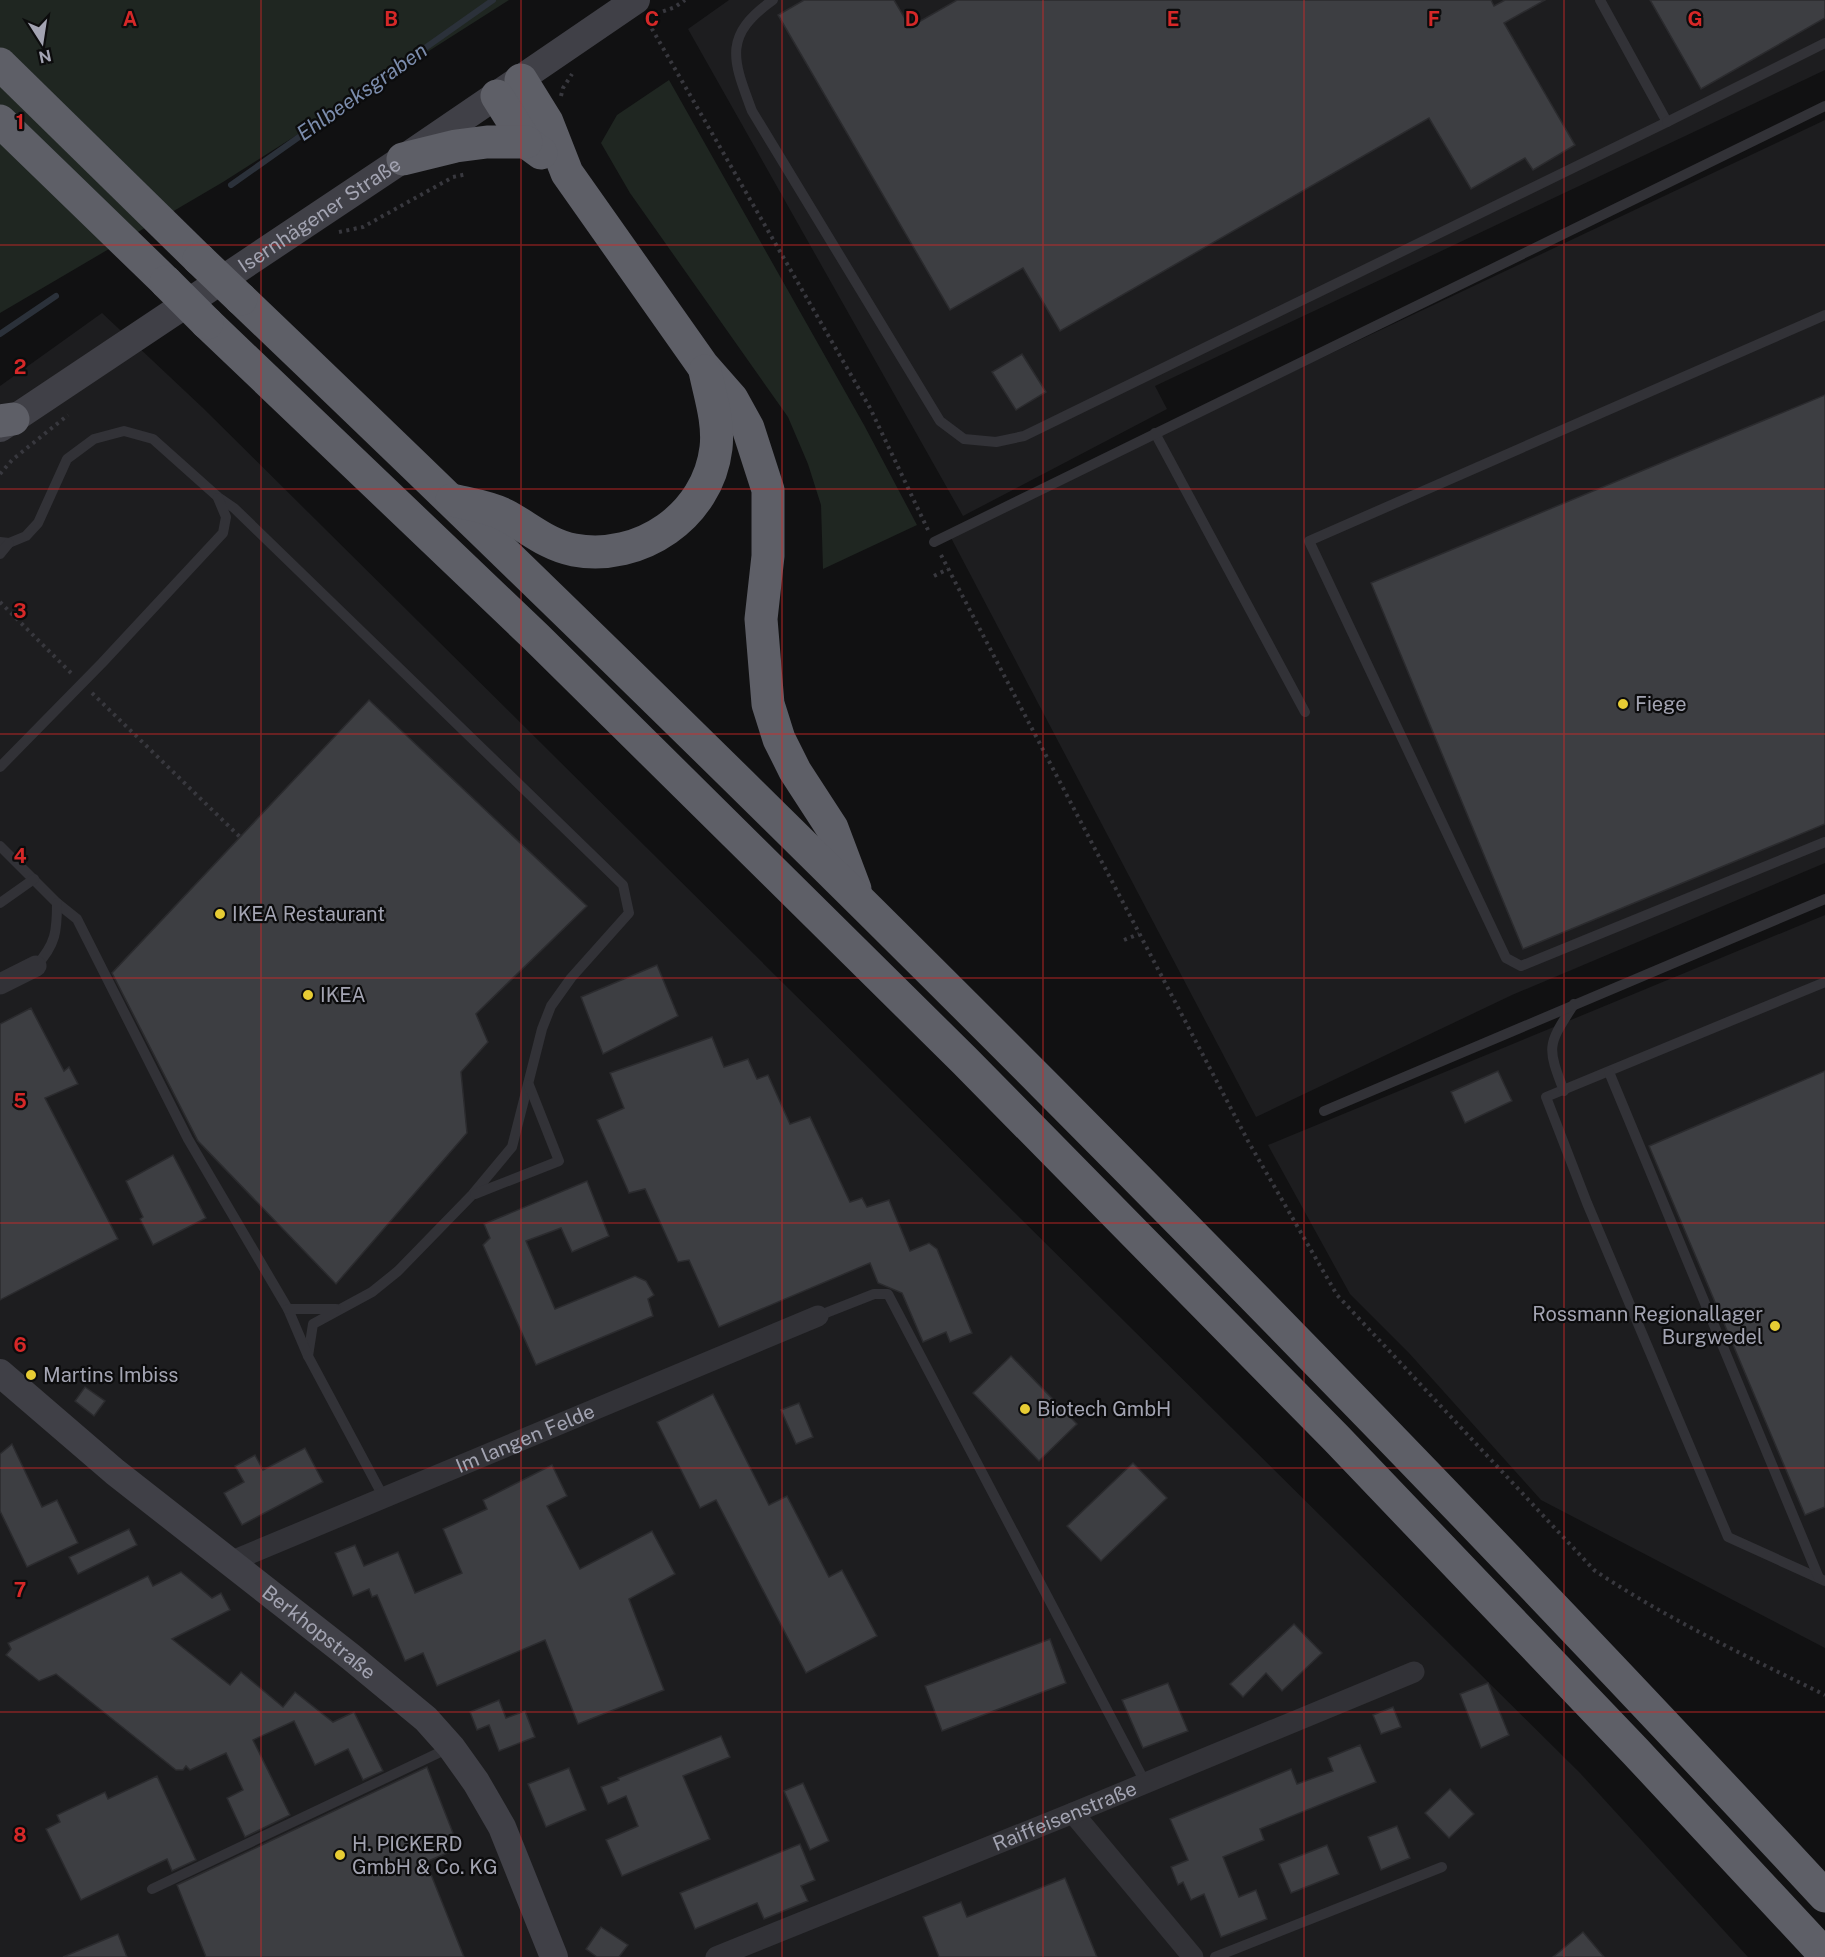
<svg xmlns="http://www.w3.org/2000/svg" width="1825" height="1957" viewBox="0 0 1825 1957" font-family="'Public Sans',sans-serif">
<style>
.built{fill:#1d1d1f}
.green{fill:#1f2621}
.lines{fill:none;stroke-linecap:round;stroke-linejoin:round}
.stream{stroke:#2b313a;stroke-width:6}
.building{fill:#3d3e42;stroke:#2b2b2e;stroke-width:1.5}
.path{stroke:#38383e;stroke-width:4;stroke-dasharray:3 4.5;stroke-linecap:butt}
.lane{stroke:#323237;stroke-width:10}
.street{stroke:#323237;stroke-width:21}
.secondary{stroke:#404047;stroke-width:28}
.highway{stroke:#5e5f67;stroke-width:33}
.highway-bridge{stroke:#5e5f67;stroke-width:33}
.grid{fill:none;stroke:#d62828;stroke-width:1.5;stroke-opacity:0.55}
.poi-dot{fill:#e7cc34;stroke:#0c0c0d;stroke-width:2}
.labels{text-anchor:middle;stroke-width:4.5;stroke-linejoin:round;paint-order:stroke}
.street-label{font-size:20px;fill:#a3a4b2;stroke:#0c0c0d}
.poi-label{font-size:20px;fill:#a3a4b2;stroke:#0c0c0d;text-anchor:start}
.water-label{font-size:21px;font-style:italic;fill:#7b8cac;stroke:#0c0c0d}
.grid-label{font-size:20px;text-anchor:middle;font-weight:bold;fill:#d62828;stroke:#0c0c0d;stroke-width:4.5;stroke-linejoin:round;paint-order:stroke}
</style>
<rect width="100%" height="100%" fill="#111112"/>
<g class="built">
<path d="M729 0H1825V70L1155 386 1167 409 963 516 688 29Z"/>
<path d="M1825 120V863L1512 995 1256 1117 949 534Z"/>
<path d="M102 313 204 409 1580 1773 1748 1957H0V386Z"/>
<path d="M1825 915V1648L1541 1500 1409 1353 1350 1294 1268 1145Z"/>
</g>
<g class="green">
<path d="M0 0H509L223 182 0 313Z"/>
<path d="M669 80 864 425 917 525 823 569 821 505 808 464 788 417 630 193 601 143 617 115Z"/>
</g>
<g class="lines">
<g class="stream">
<path d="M231 185 493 0"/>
<path d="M0 334 56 296"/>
</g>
</g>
<g class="building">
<path d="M804 0H894L910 27 957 0H1491L1494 6 1505 0H1545L1504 23 1575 145 1533 170 1525 158 1471 189 1429 118 1060 331 1023 268 950 310 778 15Z"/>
<path d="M1650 0H1825V18L1701 89Z"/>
<path d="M1022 354 1046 392 1016 410 992 372Z"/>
<path d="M1825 395V824L1523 949 1371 583Z"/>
<path d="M369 700 587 906 476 1014 488 1042 461 1072 467 1133 336 1284 198 1141 112 973Z"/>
<path d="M657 965 678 1016 603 1054 581 997Z"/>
<path d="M31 1008 64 1071 69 1067 78 1084 45 1098 118 1239 0 1300V1024Z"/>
<path d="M712 1037 724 1067 748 1059 757 1079 768 1075 790 1124 810 1117 850 1202 862 1198 867 1207 889 1200 910 1251 929 1243 937 1249 972 1333 950 1342 946 1332 923 1342 902 1293 878 1283 870 1263 719 1327 689 1260 678 1262 645 1189 629 1193 597 1120 624 1108 610 1073Z"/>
<path d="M1498 1071 1512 1101 1465 1123 1451 1092Z"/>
<path d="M1825 1071V1507L1805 1515 1649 1146Z"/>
<path d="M173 1155 206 1218 153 1245 140 1219 143 1217 126 1181Z"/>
<path d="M587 1181 609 1236 572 1252 561 1228 526 1241 555 1309 635 1276 646 1281 654 1295 648 1299 653 1316 536 1365 483 1245 490 1238 484 1224Z"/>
<path d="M1011 1356 1077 1424 1039 1461 973 1393Z"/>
<path d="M85 1387 105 1401 94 1416 75 1401Z"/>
<path d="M713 1394 769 1505 787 1496 829 1577 842 1570 877 1636 806 1673 716 1500 700 1508 657 1422Z"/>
<path d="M799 1403 813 1437 796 1444 781 1410Z"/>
<path d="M12 1444 42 1507 57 1500 78 1543 27 1567 0 1511V1454Z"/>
<path d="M305 1448 323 1482 242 1525 224 1493 244 1482 235 1466 255 1455 263 1470Z"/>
<path d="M1133 1463 1167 1498 1101 1561 1067 1526Z"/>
<path d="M552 1465 567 1496 547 1506 580 1569 652 1531 675 1574 629 1599 664 1690 578 1724 545 1640 437 1686 423 1653 405 1661 377 1595 372 1597 369 1589 353 1596 335 1553 355 1545 364 1566 398 1552 415 1593 462 1573 443 1529 487 1509 483 1500Z"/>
<path d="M129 1529 137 1545 78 1574 69 1557Z"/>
<path d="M181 1572 212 1598 221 1593 230 1610 172 1639 230 1685 241 1672 283 1707 295 1692 333 1722 354 1712 383 1771 363 1780 348 1749 315 1765 294 1721 253 1740 290 1815 245 1837 227 1798 243 1790 226 1753 190 1770 186 1766 183 1770H176L56 1674 39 1681 6 1655 11 1649 8 1643 148 1576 153 1586Z"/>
<path d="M1294 1624 1322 1653 1282 1691 1266 1673 1243 1697 1230 1684Z"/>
<path d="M1050 1639 1066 1683 942 1731 925 1686Z"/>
<path d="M1168 1683 1188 1731 1143 1748 1122 1700Z"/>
<path d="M1488 1683 1509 1735 1481 1748 1460 1694Z"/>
<path d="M499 1700 506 1718 525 1711 535 1737 499 1751 489 1725 477 1730 470 1712Z"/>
<path d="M1393 1707 1401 1727 1381 1734 1373 1715Z"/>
<path d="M721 1736 730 1757 683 1776 710 1839 622 1876 606 1840 638 1826 626 1796 608 1804 601 1787 619 1780 618 1778Z"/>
<path d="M1360 1745 1376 1782 1260 1829 1264 1840 1223 1857 1239 1897 1256 1890 1267 1919 1221 1937 1204 1894 1191 1900 1183 1882 1178 1885 1171 1867 1188 1860 1170 1819 1291 1769 1297 1784 1333 1771 1328 1758Z"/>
<path d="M427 1767 459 1848 426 1862 464 1957H206L177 1885Z"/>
<path d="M569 1768 586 1810 546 1827 528 1784Z"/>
<path d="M157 1776 196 1860 172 1871 167 1859 81 1900 46 1829 60 1822 57 1815 105 1792 108 1799Z"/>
<path d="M803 1783 829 1841 810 1850 784 1791Z"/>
<path d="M1450 1789 1474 1814 1449 1838 1425 1813Z"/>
<path d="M1397 1826 1410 1858 1381 1870 1368 1837Z"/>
<path d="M800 1844 815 1880 801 1886 808 1901 764 1919 757 1903 695 1929 680 1893Z"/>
<path d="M1327 1845 1339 1874 1291 1893 1279 1864Z"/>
<path d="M1065 1878 1097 1957H939L923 1917 961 1902 967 1917Z"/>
<path d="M601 1927 628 1945 619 1957H597L586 1949Z"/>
<path d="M1583 1932 1604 1957H1553Z"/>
<path d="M118 1934 127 1957H63Z"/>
</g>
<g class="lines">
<g class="path">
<path d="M656 14 675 7 685 0"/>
<path d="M648 22 870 408 928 530"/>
<path d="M561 96 563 88 572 74"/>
<path d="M339 232 363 227 453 177 467 174"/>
<path d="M0 474 12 460 68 415"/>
<path d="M941 555 1248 1141 1337 1295 1594 1570C1667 1619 1746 1656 1825 1695"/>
<path d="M934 576 948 569"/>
<path d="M0 602 71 673"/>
<path d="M92 693 240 837"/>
<path d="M1124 940 1139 934"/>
</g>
<g class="lane">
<path d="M773 0C722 36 733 60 752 111L940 421 964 439 996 442 1024 436 1667 122 1600 0"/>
<path d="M1667 122 1825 43"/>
<path d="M1825 315 1309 541 1506 958 1521 966 1825 842"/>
<path d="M1155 433 1305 712"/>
<path d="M0 542 9 543 26 536 38 523 67 459 94 439 124 431 153 439 218 497 234 508 623 885 629 913 571 978 551 1006 542 1029 512 1147 472 1195 398 1271 372 1292 313 1324 308 1356"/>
<path d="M934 542 1825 106"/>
<path d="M0 554 9 543"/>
<path d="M0 767 102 663 223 533 226 517 218 498"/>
<path d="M0 846 57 903 77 919 188 1139 288 1309 308 1356 384 1498"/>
<path d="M0 903 34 879"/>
<path d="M36 966C56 944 57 931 57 903"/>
<path d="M1825 982 1546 1097 1587 1203 1728 1537 1825 1581"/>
<path d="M1609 1072 1819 1578"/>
<path d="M1564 1091C1546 1045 1548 1045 1574 1004"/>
<path d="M1324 1111 1825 899"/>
<path d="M475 1194 559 1161 529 1085"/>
<path d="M288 1309H336"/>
<path d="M818 1316 874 1294H888L1146 1784"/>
<path d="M152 1889 451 1747"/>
<path d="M1215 1957 1442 1867"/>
</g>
<g class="street">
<path d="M0 984 36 966"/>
<path id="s1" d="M230 1562 818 1316"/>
<path d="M1073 1813 1193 1957"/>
<path id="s2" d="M716 1957 1073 1813 1414 1672"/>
</g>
<g class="secondary">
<path id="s3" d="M0 428 403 159 636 0"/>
<path id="s4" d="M0 1373 115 1472 351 1657 426 1719 451 1747 476 1782 502 1827 554 1957"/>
</g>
<g class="highway">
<path d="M0 64 199 259"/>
<path d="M521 80 547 122 567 173 703 366 732 399 748 428 768 490V556L761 619 768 704 779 739 795 771 832 828 855 889"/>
<path d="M497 96 526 142 541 153"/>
<path d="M0 121 166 282"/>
<path d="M403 159 456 146 487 142H526"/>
<path d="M241 299C783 817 1315 1346 1825 1896"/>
<path d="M207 323 537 638 965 1061 1336 1438 1635 1751 1825 1955"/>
<path d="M0 421 13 419"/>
<path d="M452 500C469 504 490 507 505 515 528 527 547 545 574 550 640 562 708 516 716 448 719 422 710 395 705 371"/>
</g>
<g class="highway-bridge">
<path d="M199 259 241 299"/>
<path d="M166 282 207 323"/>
</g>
</g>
<path class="grid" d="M261 0V1957M521 0V1957M782 0V1957M1043 0V1957M1304 0V1957M1564 0V1957M0 245H1825M0 489H1825M0 734H1825M0 978H1825M0 1223H1825M0 1468H1825M0 1712H1825"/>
<g class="poi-dot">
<circle cx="1623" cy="704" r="6"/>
<circle cx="220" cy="914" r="6"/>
<circle cx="308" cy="995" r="6"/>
<circle cx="1775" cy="1326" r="6"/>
<circle cx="31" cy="1375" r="6"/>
<circle cx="1025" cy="1409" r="6"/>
<circle cx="340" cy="1855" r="6"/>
</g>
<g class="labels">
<g class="street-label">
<text dy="7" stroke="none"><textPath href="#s3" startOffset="384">Isernhägener Straße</textPath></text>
<text dy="7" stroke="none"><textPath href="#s1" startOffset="320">Im langen Felde</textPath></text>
<text dy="7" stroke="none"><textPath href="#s4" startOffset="411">Berkhopstraße</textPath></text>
<text dy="7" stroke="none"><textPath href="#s2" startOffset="376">Raiffeisenstraße</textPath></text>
</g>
<g class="poi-label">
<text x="1635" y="711">Fiege</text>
<text x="232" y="921">IKEA Restaurant</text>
<text x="320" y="1002">IKEA</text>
<text x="1763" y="1321" text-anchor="end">Rossmann Regionallager<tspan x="1763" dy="23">Burgwedel</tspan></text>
<text x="43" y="1382">Martins Imbiss</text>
<text x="1037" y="1416">Biotech GmbH</text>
<text x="352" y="1851">H. PICKERD<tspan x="352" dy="23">GmbH &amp; Co. KG</tspan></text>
</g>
<g class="water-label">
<text transform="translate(362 92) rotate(-35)" y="7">Ehlbeeksgraben</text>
</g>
</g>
<g class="grid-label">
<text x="130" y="26">A</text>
<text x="391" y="26">B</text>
<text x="652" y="26">C</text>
<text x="912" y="26">D</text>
<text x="1173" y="26">E</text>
<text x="1434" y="26">F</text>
<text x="1695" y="26">G</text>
<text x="20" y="129">1</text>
<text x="20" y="374">2</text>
<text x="20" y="618">3</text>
<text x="20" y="863">4</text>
<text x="20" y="1108">5</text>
<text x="20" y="1352">6</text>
<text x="20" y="1597">7</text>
<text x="20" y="1842">8</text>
</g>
<g transform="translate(42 42) rotate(168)" stroke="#0c0c0d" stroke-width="4.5" paint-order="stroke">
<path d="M0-4.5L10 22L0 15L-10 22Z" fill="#a3a4b2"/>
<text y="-9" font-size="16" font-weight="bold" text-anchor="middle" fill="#a3a4b2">N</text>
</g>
</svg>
